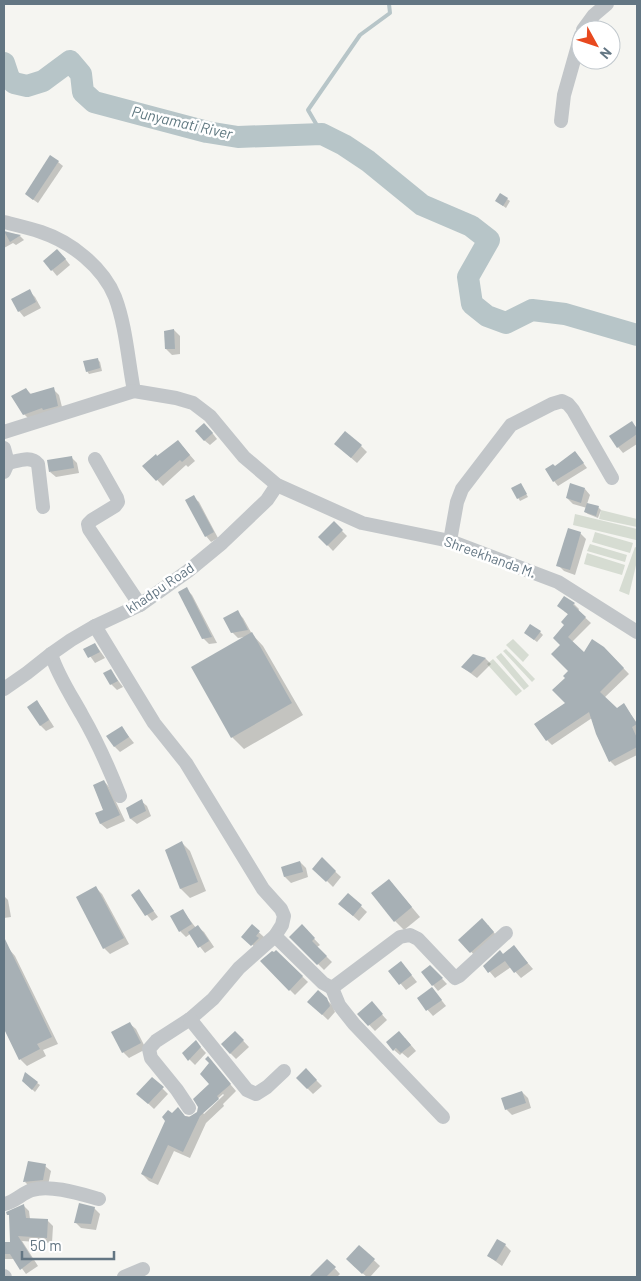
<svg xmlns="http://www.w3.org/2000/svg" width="641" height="1281" viewBox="0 0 641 1281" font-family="Barlow,sans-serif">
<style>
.green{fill:#d6dcd2}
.shadow{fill:#0003;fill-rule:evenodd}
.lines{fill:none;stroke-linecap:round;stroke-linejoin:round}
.stream{stroke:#b7c5c8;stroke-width:4}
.river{stroke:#b7c5c8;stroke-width:22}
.building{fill:#a7b0b5}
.street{stroke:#c2c6c9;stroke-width:14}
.labels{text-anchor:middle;stroke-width:5;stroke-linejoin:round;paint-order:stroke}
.street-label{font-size:14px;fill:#637683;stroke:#fff}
.water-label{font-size:15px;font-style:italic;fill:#5f7880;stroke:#fff}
</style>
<rect width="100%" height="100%" fill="#f5f5f1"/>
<g class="green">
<path d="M601 510 637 519V527L599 519Z"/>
<path d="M575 514 637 529 636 540 573 525Z"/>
<path d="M595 532 633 543 630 553 592 542Z"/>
<path d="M590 544 627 555 625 562 587 551Z"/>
<path d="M635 547 637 548V561L629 595 619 591Z"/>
<path d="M587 553 625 565 622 575 584 564Z"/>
<path d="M513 639 529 655 523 662 506 645Z"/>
<path d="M506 649 535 679 532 682 503 651Z"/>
<path d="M501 653 529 686 524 690 496 657Z"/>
<path d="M493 659 522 691 516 696 487 664Z"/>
</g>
<g class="shadow">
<path d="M58 162 63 166 38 203 31 198Z"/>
<path d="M507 199 510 201 506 208 499 203Z"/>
<path d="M4 232 20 236 24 240 16 245 13 243 4 248Z"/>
<path d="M63 256 70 265 57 276 52 270Z"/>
<path d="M29 291 35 297 41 308 24 317 19 311Z"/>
<path d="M174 330 180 336V354L172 355 166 349Z"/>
<path d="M98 360 100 362 102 371 89 374 87 371Z"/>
<path d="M26 389 31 394 53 389 59 395 63 411 30 420 24 414Z"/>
<path d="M632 423 637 428V444L623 453 618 447Z"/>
<path d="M210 430 217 439 210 445 204 440Z"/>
<path d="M361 446 367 452 357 463 341 449Z"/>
<path d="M183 447 195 461 188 467 186 465 163 486 144 466 157 458Z"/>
<path d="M575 452 587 468 558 486 554 481 555 467Z"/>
<path d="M71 457 77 463 79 473 56 477 50 472Z"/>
<path d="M521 485 528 497 520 501 513 489Z"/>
<path d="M585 489 590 495 587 504 598 507 601 510 598 518 588 514 585 512 587 508 573 504 567 498Z"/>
<path d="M193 497 199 502 218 538 211 542 206 536Z"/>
<path d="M334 523 347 536 333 551 320 537Z"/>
<path d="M580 533 586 539 575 575 564 571 558 565Z"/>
<path d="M186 589 192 595 217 643 209 644 203 638Z"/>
<path d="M574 604 579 609 578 611 591 623 572 642 584 654 604 648 629 674 604 698 617 710 624 705 637 723V732L636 733 637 755 615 766 610 761 592 718 552 745 547 740 567 703V678L569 671 561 645 569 615 564 611Z"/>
<path d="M237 612 243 618 252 634 263 646 303 715 244 749 232 737 245 637 238 638 232 632Z"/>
<path d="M540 632 543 635 537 642 528 635Z"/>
<path d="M95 644 105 658 95 663 85 649Z"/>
<path d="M473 655 486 659 491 664 477 678 462 667Z"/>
<path d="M110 670 123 687 117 690 111 684Z"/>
<path d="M36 702 42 708 54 727 46 731 41 726 29 707Z"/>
<path d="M122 728 134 743 120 752 114 746Z"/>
<path d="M104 781 109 787 125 821 107 829 101 824 97 814 105 810Z"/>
<path d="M141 801 147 806 151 816 137 824 131 819 128 808Z"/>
<path d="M182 843 190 851 206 891 190 898 181 889 166 850Z"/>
<path d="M322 859 341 877 333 887 314 868Z"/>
<path d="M300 862 306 868 308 877 291 883 285 877 283 868Z"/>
<path d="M389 880 420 917 404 930 395 921Z"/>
<path d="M96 888 102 894 129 944 110 954 104 948Z"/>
<path d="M139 891 158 917 152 921 132 896Z"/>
<path d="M348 894 367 912 359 921 345 909Z"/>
<path d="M4 896 8 900 11 917 4 918Z"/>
<path d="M183 911 196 928 198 927 204 932 214 947 205 953 190 934 186 937 180 931Z"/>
<path d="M488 925 499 939 477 958 460 940Z"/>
<path d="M252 926 265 938 258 950 243 936Z"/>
<path d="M302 926 320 945 317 947 332 962 324 970 291 937Z"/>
<path d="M514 947 533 969 521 978 511 967 495 978 485 966Z"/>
<path d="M9 949 15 956 58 1044 43 1050 46 1056 27 1066 20 1059 4 1026V962H5L4 950Z"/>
<path d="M276 951 308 982 295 995 261 961Z"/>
<path d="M401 962 417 982 406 990 390 971Z"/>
<path d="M430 966 447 984 438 991 433 985Z"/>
<path d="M432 988 446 1006 433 1016 418 999Z"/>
<path d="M326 999 332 1005 335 1012 328 1020 309 1002Z"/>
<path d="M377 1009 387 1020 375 1031 359 1014Z"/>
<path d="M130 1024 136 1029 146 1049 129 1058 123 1052Z"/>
<path d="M235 1032 249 1047 236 1059 230 1053Z"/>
<path d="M405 1038 416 1051 408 1058 402 1053 400 1055 394 1050Z"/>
<path d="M196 1042 206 1053 195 1065 183 1053Z"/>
<path d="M208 1058 236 1091 223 1104 224 1106 206 1123 190 1158 174 1151 158 1185 149 1181 142 1174 172 1115 194 1117 198 1113 211 1085V1063ZM223 1094 224 1095 204 1114 202 1112Z"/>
<path d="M306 1070 322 1086 313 1094 297 1078Z"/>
<path d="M25 1074 40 1085 35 1092 23 1081Z"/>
<path d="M152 1078 168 1094 154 1109 138 1094Z"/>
<path d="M522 1092 528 1098 531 1108 512 1115 506 1109Z"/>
<path d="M45 1166 51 1171 48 1185 30 1187 25 1182Z"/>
<path d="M24 1206 29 1211 30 1219 47 1220 53 1226 52 1243 22 1241 38 1266 26 1274 15 1259H4V1243H11L13 1220 8 1214Z"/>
<path d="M94 1208 100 1214 96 1230 81 1228 75 1222Z"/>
<path d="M505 1245 511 1251 502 1266 488 1256Z"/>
<path d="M359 1246 380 1266 370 1277H367L353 1265Z"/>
<path d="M327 1260 340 1274 337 1277H317L314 1274Z"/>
</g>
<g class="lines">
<path class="stream" d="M322 134 308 110 360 35 390 13 389 4"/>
<path class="river" d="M4 63 9 78 14 83 27 86 43 81 70 61 81 74 83 92 94 102 207 132 238 137 322 134 344 145 368 161 422 205 471 226 489 240 468 277 472 304 487 316 506 323 532 310 565 314 637 335"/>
</g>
<g class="building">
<path d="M50 155 59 161 33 200 25 194Z"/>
<path d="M500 193 508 198 503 206 495 201Z"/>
<path d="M4 231 16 234 21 235 10 242Z"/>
<path d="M57 249 66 259 51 271 43 261Z"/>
<path d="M30 289 36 302 18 312 11 299Z"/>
<path d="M174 329 175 349H165L164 331Z"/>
<path d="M98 358 100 368 86 372 83 361Z"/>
<path d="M54 387 58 406 43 410 42 408 23 415 11 396 26 388 30 394Z"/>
<path d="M632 421 637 429V434L617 448 609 436Z"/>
<path d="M204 423 213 433 204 441 195 431Z"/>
<path d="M345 431 362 445 351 458 334 444Z"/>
<path d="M178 440 190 455 182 462 180 460 156 481 142 466 156 454 157 456Z"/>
<path d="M575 451 584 463 553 482 545 469 553 464 555 466Z"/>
<path d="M72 456 74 468 49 472 47 460Z"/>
<path d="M521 483 527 494 517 499 511 488Z"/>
<path d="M570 483 585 488 581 503 566 498Z"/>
<path d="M194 495 214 532 205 537 185 500Z"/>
<path d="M587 503 599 506 596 516 584 512Z"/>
<path d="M334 521 343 530 327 546 318 537Z"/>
<path d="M568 528 581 532 570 570 556 566Z"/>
<path d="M187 587 212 637 202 639 178 592Z"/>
<path d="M564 596 575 603 573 605 586 617 568 637 584 652 592 639 604 647 624 668 600 692 617 708 624 703 637 724 632 727 637 738V747L609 762 596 734 589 712 546 741 534 724 565 703 552 690 565 678 563 676 568 671 551 654 560 645 553 638 564 625 561 622 568 614 557 606Z"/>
<path d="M238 610 248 630 231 633 223 618Z"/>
<path d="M530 624 541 631 534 640 524 633Z"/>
<path d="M252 632 292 703 231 738 191 667Z"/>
<path d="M95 643 100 652 88 658 83 649Z"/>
<path d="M473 654 486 658 471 673 461 667Z"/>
<path d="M111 669 118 681 110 685 103 673Z"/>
<path d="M37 700 49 720 40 726 27 707Z"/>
<path d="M122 726 129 737 114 747 106 736Z"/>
<path d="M104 780 120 815 100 824 95 813 103 810 93 785Z"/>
<path d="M142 799 146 811 130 819 126 808Z"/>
<path d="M182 841 198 882 180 889 165 850Z"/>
<path d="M322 857 336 871 326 882 312 869Z"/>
<path d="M300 861 303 872 284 877 281 867Z"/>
<path d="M389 879 412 907 394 922 371 893Z"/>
<path d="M96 886 124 938 103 949 76 897Z"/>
<path d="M139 889 154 911 145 916 131 895Z"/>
<path d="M348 893 362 905 353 916 338 904Z"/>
<path d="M183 909 192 924 179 932 170 916Z"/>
<path d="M482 918 494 932 470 953 458 940Z"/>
<path d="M252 924 260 931 256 936 259 938 251 946 241 937Z"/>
<path d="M302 924 315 938 312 941 327 956 317 965 289 937Z"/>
<path d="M198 925 209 941 198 948 188 932Z"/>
<path d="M4 937 52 1037 37 1044 40 1049 19 1060 4 1029Z"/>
<path d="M514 945 528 963 514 973 505 961 488 973 483 966 500 950 503 954Z"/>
<path d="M276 950 303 976 289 991 260 961 272 951 274 952Z"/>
<path d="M401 961 412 975 399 985 388 971Z"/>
<path d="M430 965 443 978 432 986 421 972Z"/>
<path d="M432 987 442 1000 426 1011 417 998Z"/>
<path d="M318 990 327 998 330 1006 322 1015 307 1002Z"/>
<path d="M372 1001 383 1014 368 1026 357 1014Z"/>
<path d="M130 1022 141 1043 122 1053 111 1032Z"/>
<path d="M235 1031 244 1040 230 1054 221 1044Z"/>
<path d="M399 1031 411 1045 401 1053 396 1048 393 1051 386 1042Z"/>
<path d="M196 1040 201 1047 188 1061 182 1053Z"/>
<path d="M208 1056 231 1084 217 1096 219 1099 200 1116 183 1152 168 1145 152 1179 141 1174 165 1121 162 1117 168 1110 172 1113 178 1107 185 1116 189 1117 197 1112 198 1107 193 1099 209 1084 200 1074 209 1063 205 1059Z"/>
<path d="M306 1068 317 1080 307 1089 296 1078Z"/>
<path d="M25 1072 38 1082 32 1090 22 1081Z"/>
<path d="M152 1077 164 1087 148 1104 136 1094Z"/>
<path d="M522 1091 526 1103 505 1110 501 1098Z"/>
<path d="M28 1161 46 1164 43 1180 23 1182Z"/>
<path d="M79 1203 95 1207 91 1224 74 1223Z"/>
<path d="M24 1204 26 1218 48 1219 47 1238 18 1236 33 1260 20 1270 10 1254H4V1242H10L9 1215H7L6 1212Z"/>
<path d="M497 1239 506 1244 496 1261 487 1256Z"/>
<path d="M359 1245 375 1259 362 1274 346 1259Z"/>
<path d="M327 1259 336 1267 326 1277H309Z"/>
</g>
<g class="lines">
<g class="street">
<path d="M583 30 594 15 607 4"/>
<path d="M561 121 564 95 581 35"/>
<path d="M4 222C16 225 29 228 41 232 71 242 103 267 115 297 126 326 128 360 134 391L176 398 193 403 210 416 244 457 277 485 362 523 450 541 558 582 637 632"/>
<path d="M4 432 134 391"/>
<path d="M4 448 8 463 4 472"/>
<path d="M95 459 117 498 118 502 115 506 92 520 88 524 89 529 140 605"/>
<path d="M8 463C18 461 31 455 38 464L43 507"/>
<path d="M450 541 457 502 462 489 511 425 552 404 562 401 568 404 573 410 612 478"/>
<path d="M95 626 154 723 186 763 263 889 281 909 284 916 282 925 275 936 239 968 213 999 190 1019 156 1041 149 1049 151 1058 177 1090 189 1108"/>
<path d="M51 654C58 676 71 695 82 715 97 741 109 768 120 796"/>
<path d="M4 689 27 673 51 654 71 640 95 626 140 605 188 571 222 543 267 500 277 485"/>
<path d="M275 936 323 983 332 988 400 937 410 935 418 939 455 978 459 976 506 933"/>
<path d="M332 988 339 1005 354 1024 443 1117"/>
<path d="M190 1019 247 1090 256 1094 267 1087 284 1071"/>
<path d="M4 1204C15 1202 22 1193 32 1190 50 1184 81 1194 99 1199"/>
<path d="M4 1276 5 1277"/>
<path d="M124 1277 143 1269"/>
</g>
</g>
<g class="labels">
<g class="street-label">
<text transform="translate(490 557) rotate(20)" y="5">Shreekhanda M.</text>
<text transform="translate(160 588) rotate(-34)" y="5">khadpu Road</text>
</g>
<g class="water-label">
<text transform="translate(182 123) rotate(13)" y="5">Punyamati River</text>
</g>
</g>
<rect width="641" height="1281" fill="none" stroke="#637683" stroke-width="10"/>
<g transform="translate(596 45) rotate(130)"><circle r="24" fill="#ffffff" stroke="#c1c8cd"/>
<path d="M0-4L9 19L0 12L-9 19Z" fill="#e8491f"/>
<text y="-8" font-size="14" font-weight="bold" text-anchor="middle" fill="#637683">N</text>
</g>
<path d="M22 1251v8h92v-8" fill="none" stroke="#637683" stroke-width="2.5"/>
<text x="30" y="1251" font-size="15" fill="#637683" stroke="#ffffff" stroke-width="4" paint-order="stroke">50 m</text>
</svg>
